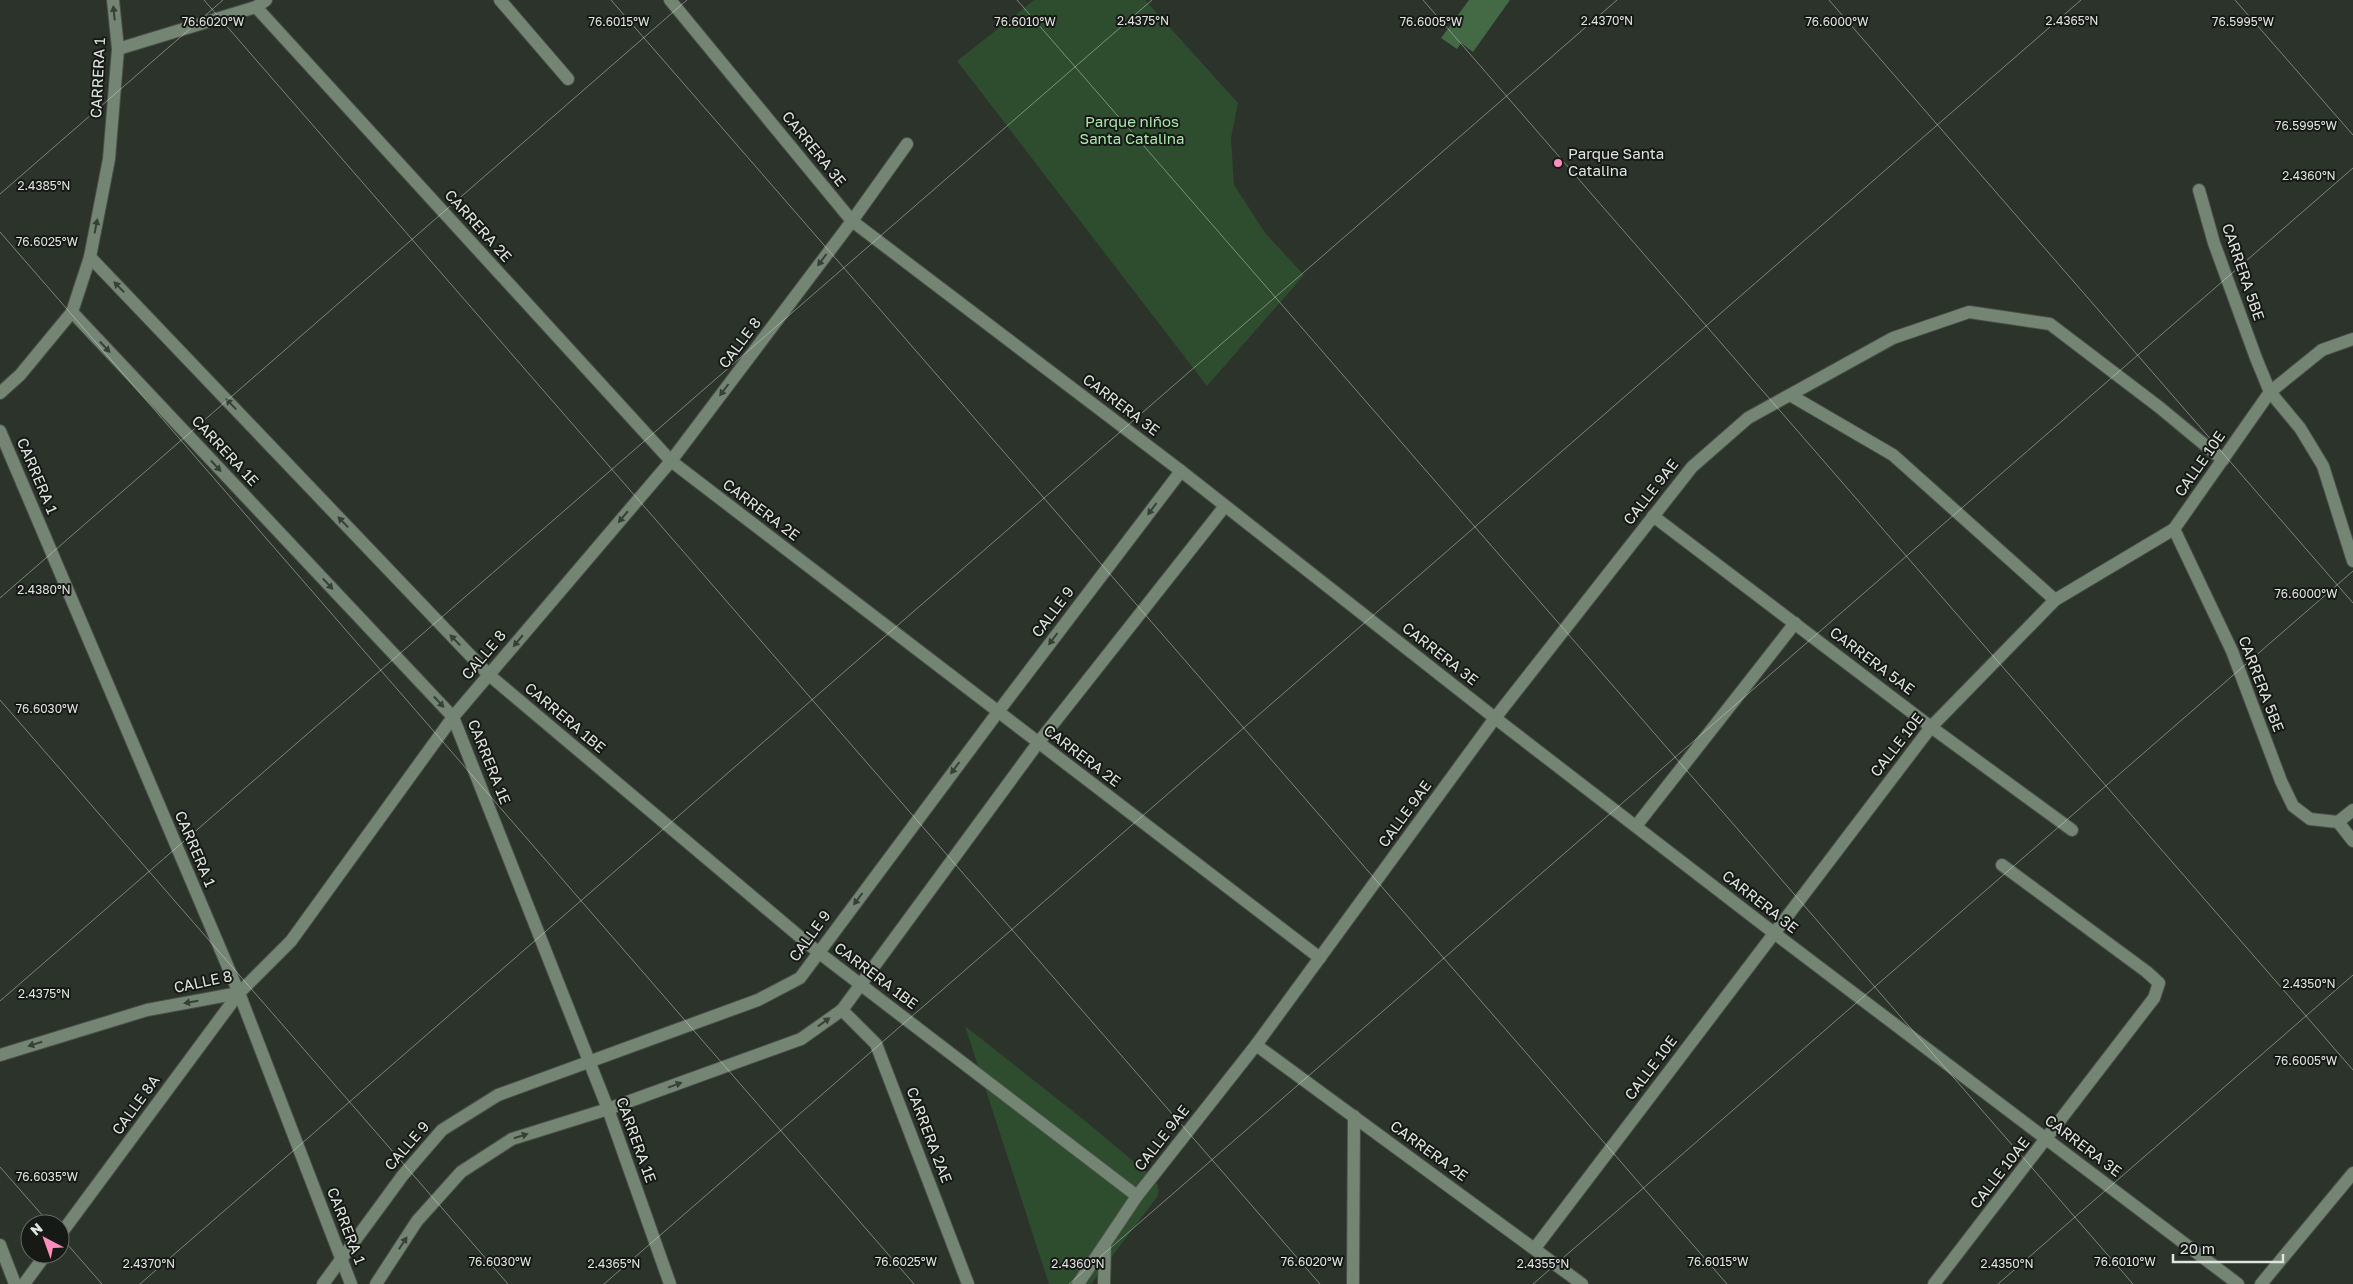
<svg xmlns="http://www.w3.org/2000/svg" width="2353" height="1284" viewBox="0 0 2353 1284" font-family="'Golos Text',sans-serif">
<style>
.green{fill:#2d4d2e}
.building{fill:#436945}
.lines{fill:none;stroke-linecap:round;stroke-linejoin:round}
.minor-casing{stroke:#484f48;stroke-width:14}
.minor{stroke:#748574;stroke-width:12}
.oneway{fill:#373f37}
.ticks{fill:none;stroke:#dfe4df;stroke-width:1;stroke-opacity:0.45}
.poi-dot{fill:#fe8ebc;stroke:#161916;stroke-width:2}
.labels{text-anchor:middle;stroke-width:4;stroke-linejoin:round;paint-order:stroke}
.street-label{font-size:15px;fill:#dfe4df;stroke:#161916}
.park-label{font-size:15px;fill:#aae7ac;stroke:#161916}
.poi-label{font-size:15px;fill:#dfe4df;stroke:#161916;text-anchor:start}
.ticks-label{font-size:12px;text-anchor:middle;fill:#dfe4df;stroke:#161916;stroke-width:4;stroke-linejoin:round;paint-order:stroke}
</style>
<rect width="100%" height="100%" fill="#2b332b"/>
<g class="green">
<path d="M1034 0H1145L1238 103 1231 138 1234 185 1266 234 1304 275 1207 386 957 61Z"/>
<path d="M965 1026 1084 1120 1156 1180 1159 1191 1157 1197 1091 1284H1049Z"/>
</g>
<path class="building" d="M1469 0H1510L1473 52 1461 43 1457 49 1441 38Z"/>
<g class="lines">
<defs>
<g id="minor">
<path d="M500 0 568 79"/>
<path d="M670 0 852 221 1181 471 1495 718 1774 933 2238 1284"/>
<path d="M256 7 671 461 1320 958"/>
<path d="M118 49 256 7 266 0"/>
<path d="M2199 190 2214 243 2256 358 2270 392 2300 428 2323 466 2353 561"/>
<path d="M90 257 489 675 818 952 1137 1196"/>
<path d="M72 312 453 717 608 1109 670 1284"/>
<path d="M0 393 20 375 72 312 90 257 109 159 118 49 113 0"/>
<path d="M1790 395 1893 455 2055 600"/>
<path d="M0 431 239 993 351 1284"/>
<path d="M1653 516 1931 727 2072 830"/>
<path d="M2174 529 2232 651 2281 781 2293 806 2310 819 2338 822"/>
<path d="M2338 822 2353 841"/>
<path d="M2338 822 2353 810"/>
<path d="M1636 826 1795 623"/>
<path d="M842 1010 876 1044 968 1284"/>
<path d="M1256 1045 1582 1284"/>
<path d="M0 1055 147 1010 239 993"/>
<path d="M60 1235 239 993 291 941 453 717 671 461 852 221 907 144"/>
<path d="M0 1245 15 1284"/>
<path d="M1535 1248 1931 727 2055 600 2174 529 2270 392 2322 350 2353 339"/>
<path d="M24 1284 46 1254"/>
<path d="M323 1284 403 1175 442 1130 498 1095 758 1000 800 978 998 712 1181 471"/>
<path d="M376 1284 417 1221 461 1172 512 1139 608 1109 801 1039 842 1010 1038 743 1225 506"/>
<path d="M1078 1284 1137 1196 1256 1045 1495 718 1692 467 1748 418 1893 338 1969 312 2050 324 2159 407 2223 460"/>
<path d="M1104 1284 1105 1244"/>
<path d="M1353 1284 1354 1116"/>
<path d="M1934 1284 2154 998 2159 983 2147 972 2002 865"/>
<path d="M2261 1284 2353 1173"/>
</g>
</defs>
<use href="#minor" class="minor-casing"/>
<use href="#minor" class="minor"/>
</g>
<defs><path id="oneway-solid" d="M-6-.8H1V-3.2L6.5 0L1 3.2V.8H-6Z" transform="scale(1.25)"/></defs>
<g class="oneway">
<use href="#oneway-solid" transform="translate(114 13) rotate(-96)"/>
<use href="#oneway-solid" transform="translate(96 226) rotate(-79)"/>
<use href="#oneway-solid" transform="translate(822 260) rotate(127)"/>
<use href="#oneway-solid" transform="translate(119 287) rotate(-134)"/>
<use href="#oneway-solid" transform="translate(105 347) rotate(47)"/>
<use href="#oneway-solid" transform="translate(724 390) rotate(127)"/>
<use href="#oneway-solid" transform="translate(231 404) rotate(-134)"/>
<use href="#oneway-solid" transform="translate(216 466) rotate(47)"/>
<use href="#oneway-solid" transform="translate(1152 509) rotate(127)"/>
<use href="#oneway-solid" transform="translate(623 517) rotate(130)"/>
<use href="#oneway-solid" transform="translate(343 522) rotate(-134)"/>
<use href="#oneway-solid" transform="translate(328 584) rotate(47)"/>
<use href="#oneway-solid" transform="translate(1053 639) rotate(127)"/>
<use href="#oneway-solid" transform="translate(455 640) rotate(-134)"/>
<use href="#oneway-solid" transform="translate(518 641) rotate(130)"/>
<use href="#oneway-solid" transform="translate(439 702) rotate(47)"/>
<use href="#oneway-solid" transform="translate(955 768) rotate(127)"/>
<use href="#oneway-solid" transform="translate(858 899) rotate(127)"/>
<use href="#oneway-solid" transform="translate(191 1002) rotate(170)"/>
<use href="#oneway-solid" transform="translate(824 1022) rotate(-36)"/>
<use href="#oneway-solid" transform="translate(35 1044) rotate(163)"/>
<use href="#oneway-solid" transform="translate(675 1085) rotate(-20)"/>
<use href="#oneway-solid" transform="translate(521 1136) rotate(-18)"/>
<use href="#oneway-solid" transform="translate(403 1243) rotate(-57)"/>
</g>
<path class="ticks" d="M204 0 1320 1284M611 0 1727 1284M1017 0 2133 1284M1423 0 2353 1070M1829 0 2353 603M2235 0 2353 135M0 194 223 0M0 232 914 1284M0 598 687 0M0 700 508 1284M0 1001 1152 0M0 1167 50 1224M60 1236 102 1284M140 1284 1617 0M604 1284 2081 0M1069 1284 2353 168M1533 1284 2353 571M1998 1284 2353 975"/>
<circle class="poi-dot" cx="1558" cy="163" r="5"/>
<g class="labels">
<g class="street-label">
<text transform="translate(98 78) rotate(-87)" y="5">CARRERA 1</text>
<text transform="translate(814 149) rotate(51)" y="5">CARRERA 3E</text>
<text transform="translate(478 226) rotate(48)" y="5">CARRERA 2E</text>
<text transform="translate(2243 272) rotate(71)" y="5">CARRERA 5BE</text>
<text transform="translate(740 343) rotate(-53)" y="5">CALLE 8</text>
<text transform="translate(1121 405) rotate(37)" y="5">CARRERA 3E</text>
<text transform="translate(225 451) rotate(47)" y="5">CARRERA 1E</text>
<text transform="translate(2200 464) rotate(-55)" y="5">CALLE 10E</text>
<text transform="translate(37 476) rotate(67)" y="5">CARRERA 1</text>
<text transform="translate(1651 492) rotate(-52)" y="5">CALLE 9AE</text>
<text transform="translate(761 510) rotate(37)" y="5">CARRERA 2E</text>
<text transform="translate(1053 612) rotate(-53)" y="5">CALLE 9</text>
<text transform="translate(1440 654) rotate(38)" y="5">CARRERA 3E</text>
<text transform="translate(484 655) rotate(-50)" y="5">CALLE 8</text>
<text transform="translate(1872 661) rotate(37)" y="5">CARRERA 5AE</text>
<text transform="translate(2261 684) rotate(69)" y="5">CARRERA 5BE</text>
<text transform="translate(565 718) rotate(40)" y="5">CARRERA 1BE</text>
<text transform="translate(1897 745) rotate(-52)" y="5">CALLE 10E</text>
<text transform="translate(1082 756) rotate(37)" y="5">CARRERA 2E</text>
<text transform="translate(489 762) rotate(68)" y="5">CARRERA 1E</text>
<text transform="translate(1405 814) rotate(-54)" y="5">CALLE 9AE</text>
<text transform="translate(195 849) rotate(67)" y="5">CARRERA 1</text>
<text transform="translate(1760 902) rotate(38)" y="5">CARRERA 3E</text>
<text transform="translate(810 936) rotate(-54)" y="5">CALLE 9</text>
<text transform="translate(876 976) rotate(37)" y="5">CARRERA 1BE</text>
<text transform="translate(203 982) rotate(-12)" y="5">CALLE 8</text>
<text transform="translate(1651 1068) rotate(-53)" y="5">CALLE 10E</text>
<text transform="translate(136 1105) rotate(-54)" y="5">CALLE 8A</text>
<text transform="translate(929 1135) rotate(69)" y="5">CARRERA 2AE</text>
<text transform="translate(1162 1138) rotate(-52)" y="5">CALLE 9AE</text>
<text transform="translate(636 1140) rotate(70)" y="5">CARRERA 1E</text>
<text transform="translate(407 1146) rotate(-49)" y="5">CALLE 9</text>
<text transform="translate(2083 1146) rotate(37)" y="5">CARRERA 3E</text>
<text transform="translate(1429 1151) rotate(36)" y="5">CARRERA 2E</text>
<text transform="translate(2000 1173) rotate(-52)" y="5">CALLE 10AE</text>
<text transform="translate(346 1226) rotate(69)" y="5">CARRERA 1</text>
</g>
<g class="park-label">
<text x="1132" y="127">Parque niños<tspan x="1132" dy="17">Santa Catalina</tspan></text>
</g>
<g class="poi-label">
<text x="1568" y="159">Parque Santa<tspan x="1568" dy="17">Catalina</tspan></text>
</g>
</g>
<g class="ticks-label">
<text x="1143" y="25">2.4375°N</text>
<text x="1607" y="25">2.4370°N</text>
<text x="2072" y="25">2.4365°N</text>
<text x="2243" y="26">76.5995°W</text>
<text x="213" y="26">76.6020°W</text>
<text x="619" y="26">76.6015°W</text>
<text x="1025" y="26">76.6010°W</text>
<text x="1431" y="26">76.6005°W</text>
<text x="1837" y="26">76.6000°W</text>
<text x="2306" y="130">76.5995°W</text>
<text x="2309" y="180">2.4360°N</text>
<text x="44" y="190">2.4385°N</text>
<text x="47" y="246">76.6025°W</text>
<text x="44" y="594">2.4380°N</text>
<text x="2306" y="598">76.6000°W</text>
<text x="47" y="713">76.6030°W</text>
<text x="2309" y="988">2.4350°N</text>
<text x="44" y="998">2.4375°N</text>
<text x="2306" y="1065">76.6005°W</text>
<text x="47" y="1181">76.6035°W</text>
<text x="500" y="1266">76.6030°W</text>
<text x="906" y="1266">76.6025°W</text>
<text x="1312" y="1266">76.6020°W</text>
<text x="1718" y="1266">76.6015°W</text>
<text x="2125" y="1266">76.6010°W</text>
<text x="149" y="1268">2.4370°N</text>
<text x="614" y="1268">2.4365°N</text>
<text x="1078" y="1268">2.4360°N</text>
<text x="1543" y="1268">2.4355°N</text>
<text x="2007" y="1268">2.4350°N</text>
</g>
<g transform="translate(45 1239) rotate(319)"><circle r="24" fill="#161916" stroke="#666a66"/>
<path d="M0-4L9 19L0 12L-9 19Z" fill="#fe8ebc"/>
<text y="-8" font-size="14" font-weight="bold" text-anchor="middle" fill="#dfe4df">N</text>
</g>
<path d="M2173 1254v8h110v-8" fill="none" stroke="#dfe4df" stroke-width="2.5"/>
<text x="2180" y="1254" font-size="15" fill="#dfe4df" stroke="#161916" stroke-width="4" paint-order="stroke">20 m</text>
</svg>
